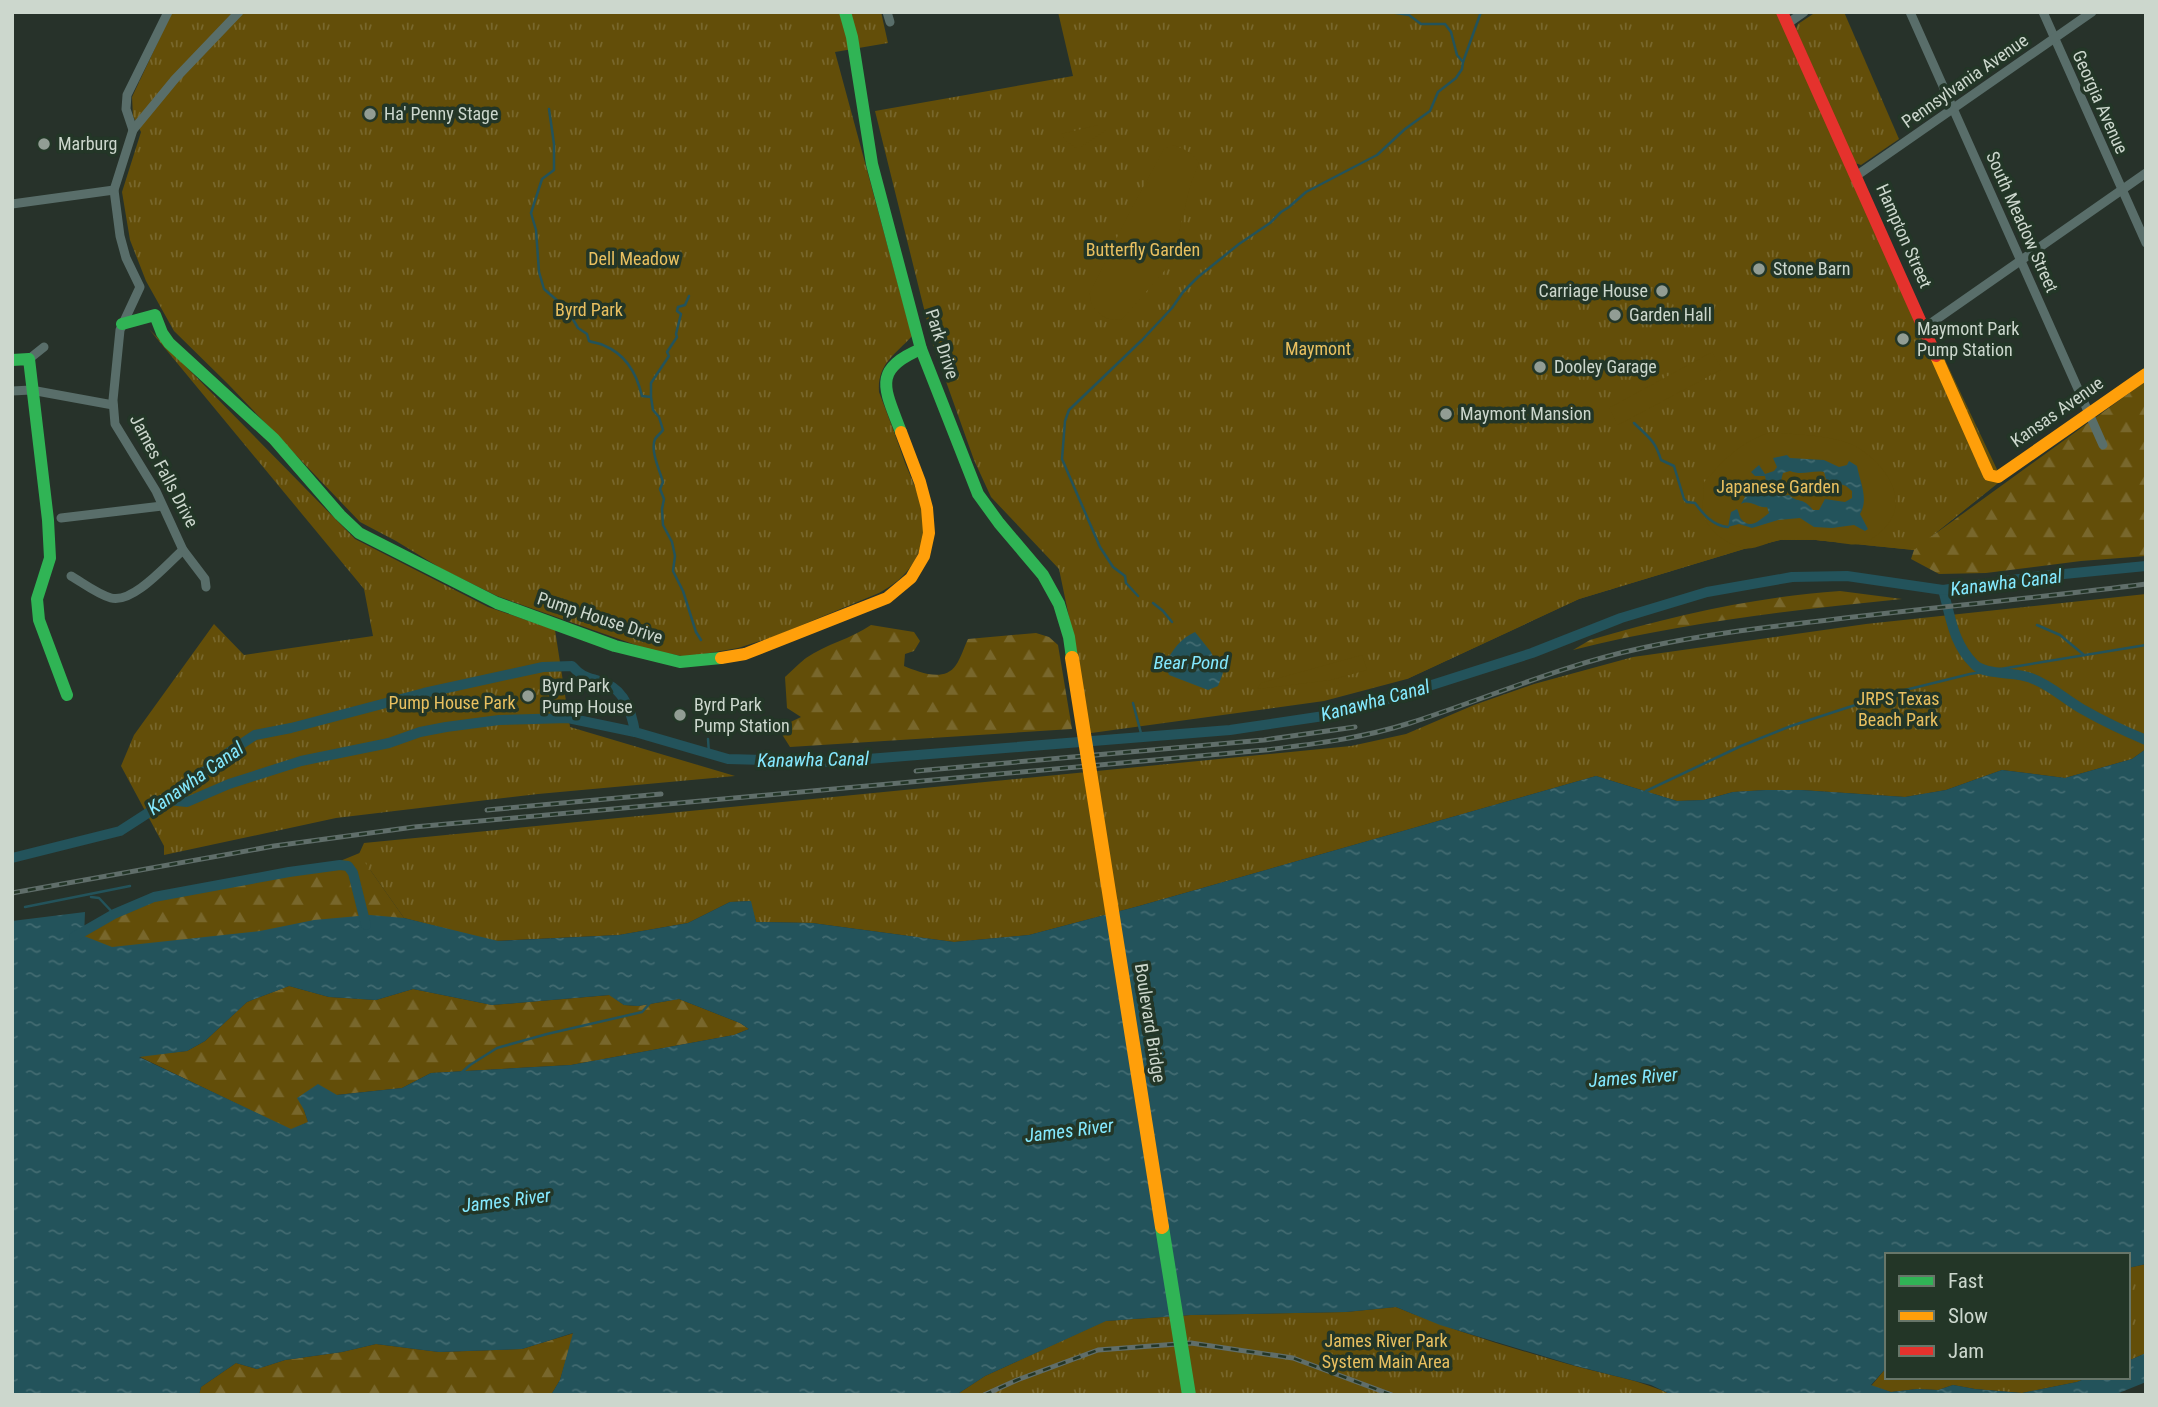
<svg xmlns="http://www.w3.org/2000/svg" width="2158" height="1407" viewBox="0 0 2158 1407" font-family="'Roboto Condensed',sans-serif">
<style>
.forest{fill:url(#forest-firs)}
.park{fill:url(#park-tufts)}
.garden{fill:#634e09}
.water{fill:url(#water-ripples);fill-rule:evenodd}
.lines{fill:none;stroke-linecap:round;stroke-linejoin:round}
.stream{stroke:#23535b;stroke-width:2.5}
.canal{stroke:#23535b;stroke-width:10}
.street{stroke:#596e6a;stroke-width:9}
.fast{stroke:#30b455;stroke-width:12}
.slow{stroke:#ff9f0a;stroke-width:12}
.jam{stroke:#e5322d;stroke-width:12}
.rail-casing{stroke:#606e6a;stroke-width:5}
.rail{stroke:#233627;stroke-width:2.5;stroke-dasharray:8;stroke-linecap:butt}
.fast-bridge{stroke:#30b455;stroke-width:14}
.slow-bridge{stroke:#ff9f0a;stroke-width:14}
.poi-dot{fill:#929d94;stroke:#233627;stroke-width:2.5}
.labels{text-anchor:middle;stroke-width:7;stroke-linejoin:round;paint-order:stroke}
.street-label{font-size:18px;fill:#ccd7cd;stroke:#233627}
.poi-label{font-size:18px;fill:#ccd7cd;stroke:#233627;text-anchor:start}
.park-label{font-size:18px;fill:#e9c060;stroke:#233627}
.water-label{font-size:19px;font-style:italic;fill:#84e9ff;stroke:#233627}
</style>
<defs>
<pattern id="forest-firs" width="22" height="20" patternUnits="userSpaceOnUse" patternTransform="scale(1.75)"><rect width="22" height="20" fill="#634e09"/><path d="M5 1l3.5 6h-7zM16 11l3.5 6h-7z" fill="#78672c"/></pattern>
<pattern id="park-tufts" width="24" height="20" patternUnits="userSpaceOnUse" patternTransform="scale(1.75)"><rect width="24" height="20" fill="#634e09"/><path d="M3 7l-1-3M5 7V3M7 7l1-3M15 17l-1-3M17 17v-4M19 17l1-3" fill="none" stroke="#78672c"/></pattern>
<pattern id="water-ripples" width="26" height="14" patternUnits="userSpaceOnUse" patternTransform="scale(1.75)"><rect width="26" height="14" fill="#23535b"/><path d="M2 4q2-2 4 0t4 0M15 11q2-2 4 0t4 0" fill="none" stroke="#426b71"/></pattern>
</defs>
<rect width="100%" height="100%" fill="#27322a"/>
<g class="forest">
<path d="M2146 381V556L2081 561 1986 573 1939 574 1911 559 1914 550 1816 540H1780L1744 549 1579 599 1407 679 1438 613 1989 490 1932 536Z"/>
<path d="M1840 591 1902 599C1792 610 1681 623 1573 650L1590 640C1673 616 1753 597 1840 591Z"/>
<path d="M871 625 914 632 920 641 914 651 905 654 904 666C919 672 944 683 956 665 961 658 964 647 968 639L1036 633 1049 637 1058 645 1072 729 790 747 778 728 801 717 787 708 785 677C792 671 798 664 806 658 826 644 851 639 871 625Z"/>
<path d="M362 852 371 871 404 918 377 927 133 952 65 941 124 908 158 895 273 874 328 866Z"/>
<path d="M289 986 329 997 376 1000 413 989 492 1005 610 995 624 1005 638 1006 679 999 740 1023 749 1029 734 1035 571 1065 431 1073 402 1088 336 1095 304 1110 308 1122 291 1130 138 1056 187 1051 205 1041 247 1002Z"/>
<path d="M574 1333 560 1380 551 1395H199L201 1387 236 1363 257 1369 285 1360 342 1352 376 1344 439 1352 522 1349Z"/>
</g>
<g class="park">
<path d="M172 12H881L888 43 835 52 912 336C895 355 877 364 879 392 888 416 897 439 905 463 910 475 915 486 919 498 932 540 916 574 879 593L773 637 738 648 687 657 650 650 497 596 442 569 396 541 360 522 228 384 174 331 146 281 130 240 122 192 141 132 133 116 132 97Z"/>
<path d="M1058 12H1780L2002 480 1914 550 1816 540H1780L1744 549 1579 599 1407 679 1324 701 1084 734 1074 641 1059 569 991 497 974 460 933 345 875 111 1073 76Z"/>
<path d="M1816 12H1844L1899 139 1861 165 1855 163 1796 29 1798 24Z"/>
<path d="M149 329 355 539 488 607 555 630 570 727 735 776 538 794 336 818 164 855V846L121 766 134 735 214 624 244 655 373 636 364 589Z"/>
<path d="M2146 594V749L2132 759 2065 778 2002 770 1946 790 1905 797 1801 790H1766L1733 792 1704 800 1677 801 1596 776 1139 906 1029 935 954 942 812 923 756 922 750 901 730 902 688 923 619 935 493 941 404 918 359 854 364 843 1351 746 1406 734 1474 705 1534 684 1633 657 1866 624Z"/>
<path d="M2146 1264V1353L2128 1361V1268Z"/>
<path d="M1396 1307C1454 1331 1514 1349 1575 1366 1608 1375 1641 1380 1672 1395H956L985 1376 1105 1321 1191 1315 1346 1312Z"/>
<path d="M1887 1367V1377H2089L2077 1382 2022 1393 1975 1389 1953 1385 1938 1390 1917 1389 1891 1392 1871 1386Z"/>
</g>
<g class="garden">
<path d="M1098 125H1103L1109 128 1078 149 1067 142 1061 134Z"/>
<path d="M1172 145C1182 147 1195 154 1199 163L1190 186 1172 262 1126 315 1122 319 1110 320C1098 314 1089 307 1090 293L1127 217 1164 149Z"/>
<path d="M1712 352 1722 369C1688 388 1653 406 1618 425L1609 408Z"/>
<path d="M1771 432C1794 435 1835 435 1855 446 1887 464 1916 506 1877 535 1868 542 1860 546 1848 544 1826 541 1802 537 1779 540 1768 542 1753 551 1743 548 1725 544 1705 528 1702 510 1702 505 1703 499 1704 494 1704 492 1703 485 1704 483 1705 480 1708 478 1711 475 1727 455 1746 440 1771 432Z"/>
<path d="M1362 655 1367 670 1331 680 1257 689 1261 683Z"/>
</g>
<g class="water">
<path d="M1787 455 1790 458 1824 460 1839 467 1847 465 1849 461 1857 466C1860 482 1869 499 1860 514L1868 529 1865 531 1854 525 1832 528 1814 527 1800 518 1778 520 1752 528 1739 524 1728 527 1731 512 1737 509C1739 512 1739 517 1742 520 1751 530 1761 519 1769 513L1767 507C1758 509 1751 499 1741 504L1746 495 1767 486 1765 476H1755L1751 472 1759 465 1765 474 1774 471 1777 467 1773 458ZM1790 471C1802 476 1812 470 1824 472L1826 479 1846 486 1852 491V498L1845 502 1825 499 1819 510H1813C1802 496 1799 504 1789 495L1782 496 1778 492 1783 473Z"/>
<path d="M1195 632 1211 652 1216 663 1223 673 1218 686 1208 690 1169 675 1165 664C1173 649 1180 639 1195 632Z"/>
<path d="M2146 749V1264L2128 1268V1255H1887V1367L1871 1385 1891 1392 1917 1389 1938 1390 1953 1385 1975 1389 2022 1393 2077 1382 2089 1377H2128V1361L2146 1353V1382L2114 1395H1672L1651 1385 1576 1366 1440 1325 1396 1307 1346 1312 1191 1315 1106 1321 985 1376 956 1395H551L560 1380 573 1333 522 1349 439 1352 376 1344 342 1352 285 1360 257 1369 236 1363 201 1387 199 1395H12V921L85 912 84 936 112 947 260 931 314 920 370 915 404 918 498 941 619 935 688 923 730 902 751 901 756 922 812 923 954 942 1029 935 1139 906 1596 776 1677 801 1704 800 1733 792 1766 790H1801L1905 797 1946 790 2002 770 2065 778 2132 759ZM289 986 329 997 376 1000 413 989 492 1005 609 995 624 1005 638 1006 679 999 740 1023 749 1029 734 1035 571 1065 431 1073 402 1088 337 1095 318 1084 297 1098 304 1110 308 1122 291 1129 139 1057 187 1051 205 1041 247 1002Z"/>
</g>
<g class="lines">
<g class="stream">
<path d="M1463 62 1481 12"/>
<path d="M549 109 554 144V170L542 179 531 213 536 230 539 272 544 289 567 309 578 328 587 334 589 341C594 343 600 343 605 346 627 355 637 375 642 396L651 397 653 410 659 417 663 430C661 433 657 436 655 439 650 451 660 471 663 482L660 489 664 499 662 509 663 525 672 542 675 556 673 571 683 591 696 632 701 640"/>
<path d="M651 396V383L669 356 667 352 677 337 676 334 681 314 677 311 678 307 685 305 689 296"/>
<path d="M1634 423C1648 437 1655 440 1661 460L1674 466 1684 499 1687 502 1695 503C1703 514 1713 526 1728 527"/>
<path d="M1138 596 1126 583 1125 576 1113 567 1100 547 1062 459 1065 421 1069 410 1142 340 1172 308 1183 292 1198 277 1239 244 1270 223 1281 212 1289 207 1306 192 1377 155 1405 129 1430 111 1438 92 1456 78 1462 69 1463 62 1457 55 1451 32 1445 24H1421L1409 15 1390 12"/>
<path d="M1153 603 1163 611 1172 622"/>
<path d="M2037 625 2060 635 2084 655"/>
<path d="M1133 703 1142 737"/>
<path d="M708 739 709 754"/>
<path d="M1646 791 1741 746 1791 726 1889 694 1970 674 2146 645"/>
<path d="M91 897 99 898 114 914"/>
<path d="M25 907 130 886"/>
<path d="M461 1073 470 1065 497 1048 547 1034 642 1012 651 1002"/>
</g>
<g class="canal">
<path d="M1943 590C1951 618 1953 643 1974 664 1985 676 2015 671 2031 678 2050 685 2065 699 2082 709 2103 721 2124 731 2146 740"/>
<path d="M168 800 187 802 229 784 301 761 389 743 420 732 446 727 499 720 568 718 635 732"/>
<path d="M12 858 120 831 168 800 228 753 255 735 291 728 424 693 543 667 572 666C584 680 592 677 607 684 626 692 632 715 635 732L728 759 830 762 1230 730 1344 713 1532 653 1621 618 1707 592 1792 577 1847 576 1943 590 2033 577 2146 566"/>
<path d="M74 937 114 914 154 897 289 872 340 865 348 866 353 873 366 925"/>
</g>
<g class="street">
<path d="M887 12 890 22"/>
<path d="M1910 12 2103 445"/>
<path d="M2043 12 2146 243"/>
<path d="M1787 24 1804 12"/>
<path d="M133 130 126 109 127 95 168 12"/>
<path d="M1856 176 2092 12"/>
<path d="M12 204 114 190"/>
<path d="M1924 328 2146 173"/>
<path d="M29 359 44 347"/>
<path d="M12 391 31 390 113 405"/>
<path d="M61 518 162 506"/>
<path d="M71 576C83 583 97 594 111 598 133 604 167 564 183 550"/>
<path d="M206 587 205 579 183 550 156 491 115 424 113 400 120 330 140 287 126 258 120 236 114 190 133 130 175 79 239 12"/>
</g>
<g class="fast">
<path d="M845 12 852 37 872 164 921 349 978 494 999 523 1043 575 1059 604 1069 637 1072 658"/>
<path d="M122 324 155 315 162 333 169 343 274 439 340 515 359 533 497 603 615 646 680 662 721 658"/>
<path d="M12 360 29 359 48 520 50 558 37 599 39 620 67 695"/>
<path d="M901 432C885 389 871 370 921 349"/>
</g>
<g class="slow">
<path d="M1936 356 1989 475 1998 477 2146 374"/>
<path d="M721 658 745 654 887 598 911 578 924 556 929 533 927 508 920 482 901 432"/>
</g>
<path class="jam" d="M1782 12 1936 356"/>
<defs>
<g id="rail">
<path d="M916 771 1264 740 1355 727"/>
<path d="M487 810 661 794"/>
<path d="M12 893 274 846 414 827 1265 750C1315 744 1363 738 1410 723 1488 698 1562 665 1642 648 1700 635 1760 628 1820 621 1928 608 2037 598 2146 584"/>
<path d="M984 1395 1017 1380 1098 1350 1191 1343 1293 1358 1392 1395"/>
</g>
</defs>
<use href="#rail" class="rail-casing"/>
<use href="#rail" class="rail"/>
<path class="fast-bridge" d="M1162 1227 1189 1395"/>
<path class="slow-bridge" d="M1072 658 1162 1227"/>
</g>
<g class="poi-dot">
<circle cx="370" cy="114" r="7"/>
<circle cx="44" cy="144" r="7"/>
<circle cx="1759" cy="269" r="7"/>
<circle cx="1662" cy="291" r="7"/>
<circle cx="1615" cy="315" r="7"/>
<circle cx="1903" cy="339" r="7"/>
<circle cx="1540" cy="367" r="7"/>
<circle cx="1446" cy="414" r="7"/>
<circle cx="528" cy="696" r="7"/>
<circle cx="680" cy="715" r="7"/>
</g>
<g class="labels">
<g class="street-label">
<text transform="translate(1965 81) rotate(-35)" y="6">Pennsylvania Avenue</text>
<text transform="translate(2100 102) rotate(66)" y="6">Georgia Avenue</text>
<text transform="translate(2022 222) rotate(66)" y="6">South Meadow Street</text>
<text transform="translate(1904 236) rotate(66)" y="6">Hampton Street</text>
<text transform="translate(942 344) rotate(72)" y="6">Park Drive</text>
<text transform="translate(2057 412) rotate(-35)" y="6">Kansas Avenue</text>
<text transform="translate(164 471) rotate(62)" y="6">James Falls Drive</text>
<text transform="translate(600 618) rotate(18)" y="6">Pump House Drive</text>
<text transform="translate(1150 1023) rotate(81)" y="6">Boulevard Bridge</text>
</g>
<g class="poi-label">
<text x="384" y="120">Ha' Penny Stage</text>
<text x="58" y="150">Marburg</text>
<text x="1773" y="275">Stone Barn</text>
<text x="1648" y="297" text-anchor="end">Carriage House</text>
<text x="1629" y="321">Garden Hall</text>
<text x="1917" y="335">Maymont Park<tspan x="1917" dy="21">Pump Station</tspan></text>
<text x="1554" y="373">Dooley Garage</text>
<text x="1460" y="420">Maymont Mansion</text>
<text x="542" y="692">Byrd Park<tspan x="542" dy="21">Pump House</tspan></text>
<text x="694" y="711">Byrd Park<tspan x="694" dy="21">Pump Station</tspan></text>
</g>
<g class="park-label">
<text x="1143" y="256">Butterfly Garden</text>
<text x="634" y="265">Dell Meadow</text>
<text x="589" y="316">Byrd Park</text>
<text x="1318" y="355">Maymont</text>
<text x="1778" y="493">Japanese Garden</text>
<text x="1898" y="705">JRPS Texas<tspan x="1898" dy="21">Beach Park</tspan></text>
<text x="452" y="709">Pump House Park</text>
<text x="1386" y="1347">James River Park<tspan x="1386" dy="21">System Main Area</tspan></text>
</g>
<g class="water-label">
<text transform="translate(2006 582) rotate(-7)" y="7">Kanawha Canal</text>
<text x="1191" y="669">Bear Pond</text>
<text transform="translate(1375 700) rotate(-15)" y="7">Kanawha Canal</text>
<text transform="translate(813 759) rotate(-1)" y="7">Kanawha Canal</text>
<text transform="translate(195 778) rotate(-35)" y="7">Kanawha Canal</text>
<text transform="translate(1633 1077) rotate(-4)" y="7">James River</text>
<text transform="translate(1069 1130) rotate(-7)" y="7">James River</text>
<text transform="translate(506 1200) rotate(-7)" y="7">James River</text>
</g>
</g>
<rect width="2158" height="1407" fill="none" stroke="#ccd7cd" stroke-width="28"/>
<rect x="1885" y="1253" width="245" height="126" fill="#233627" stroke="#677669" stroke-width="2"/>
<rect x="1899" y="1276" width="35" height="10" fill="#30b455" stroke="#677669" stroke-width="2"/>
<text x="1948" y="1288" font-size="21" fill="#ccd7cd">Fast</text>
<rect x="1899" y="1311" width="35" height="10" fill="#ff9f0a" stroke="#677669" stroke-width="2"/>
<text x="1948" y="1323" font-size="21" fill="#ccd7cd">Slow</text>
<rect x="1899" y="1346" width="35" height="10" fill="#e5322d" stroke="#677669" stroke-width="2"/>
<text x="1948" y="1358" font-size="21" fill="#ccd7cd">Jam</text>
</svg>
